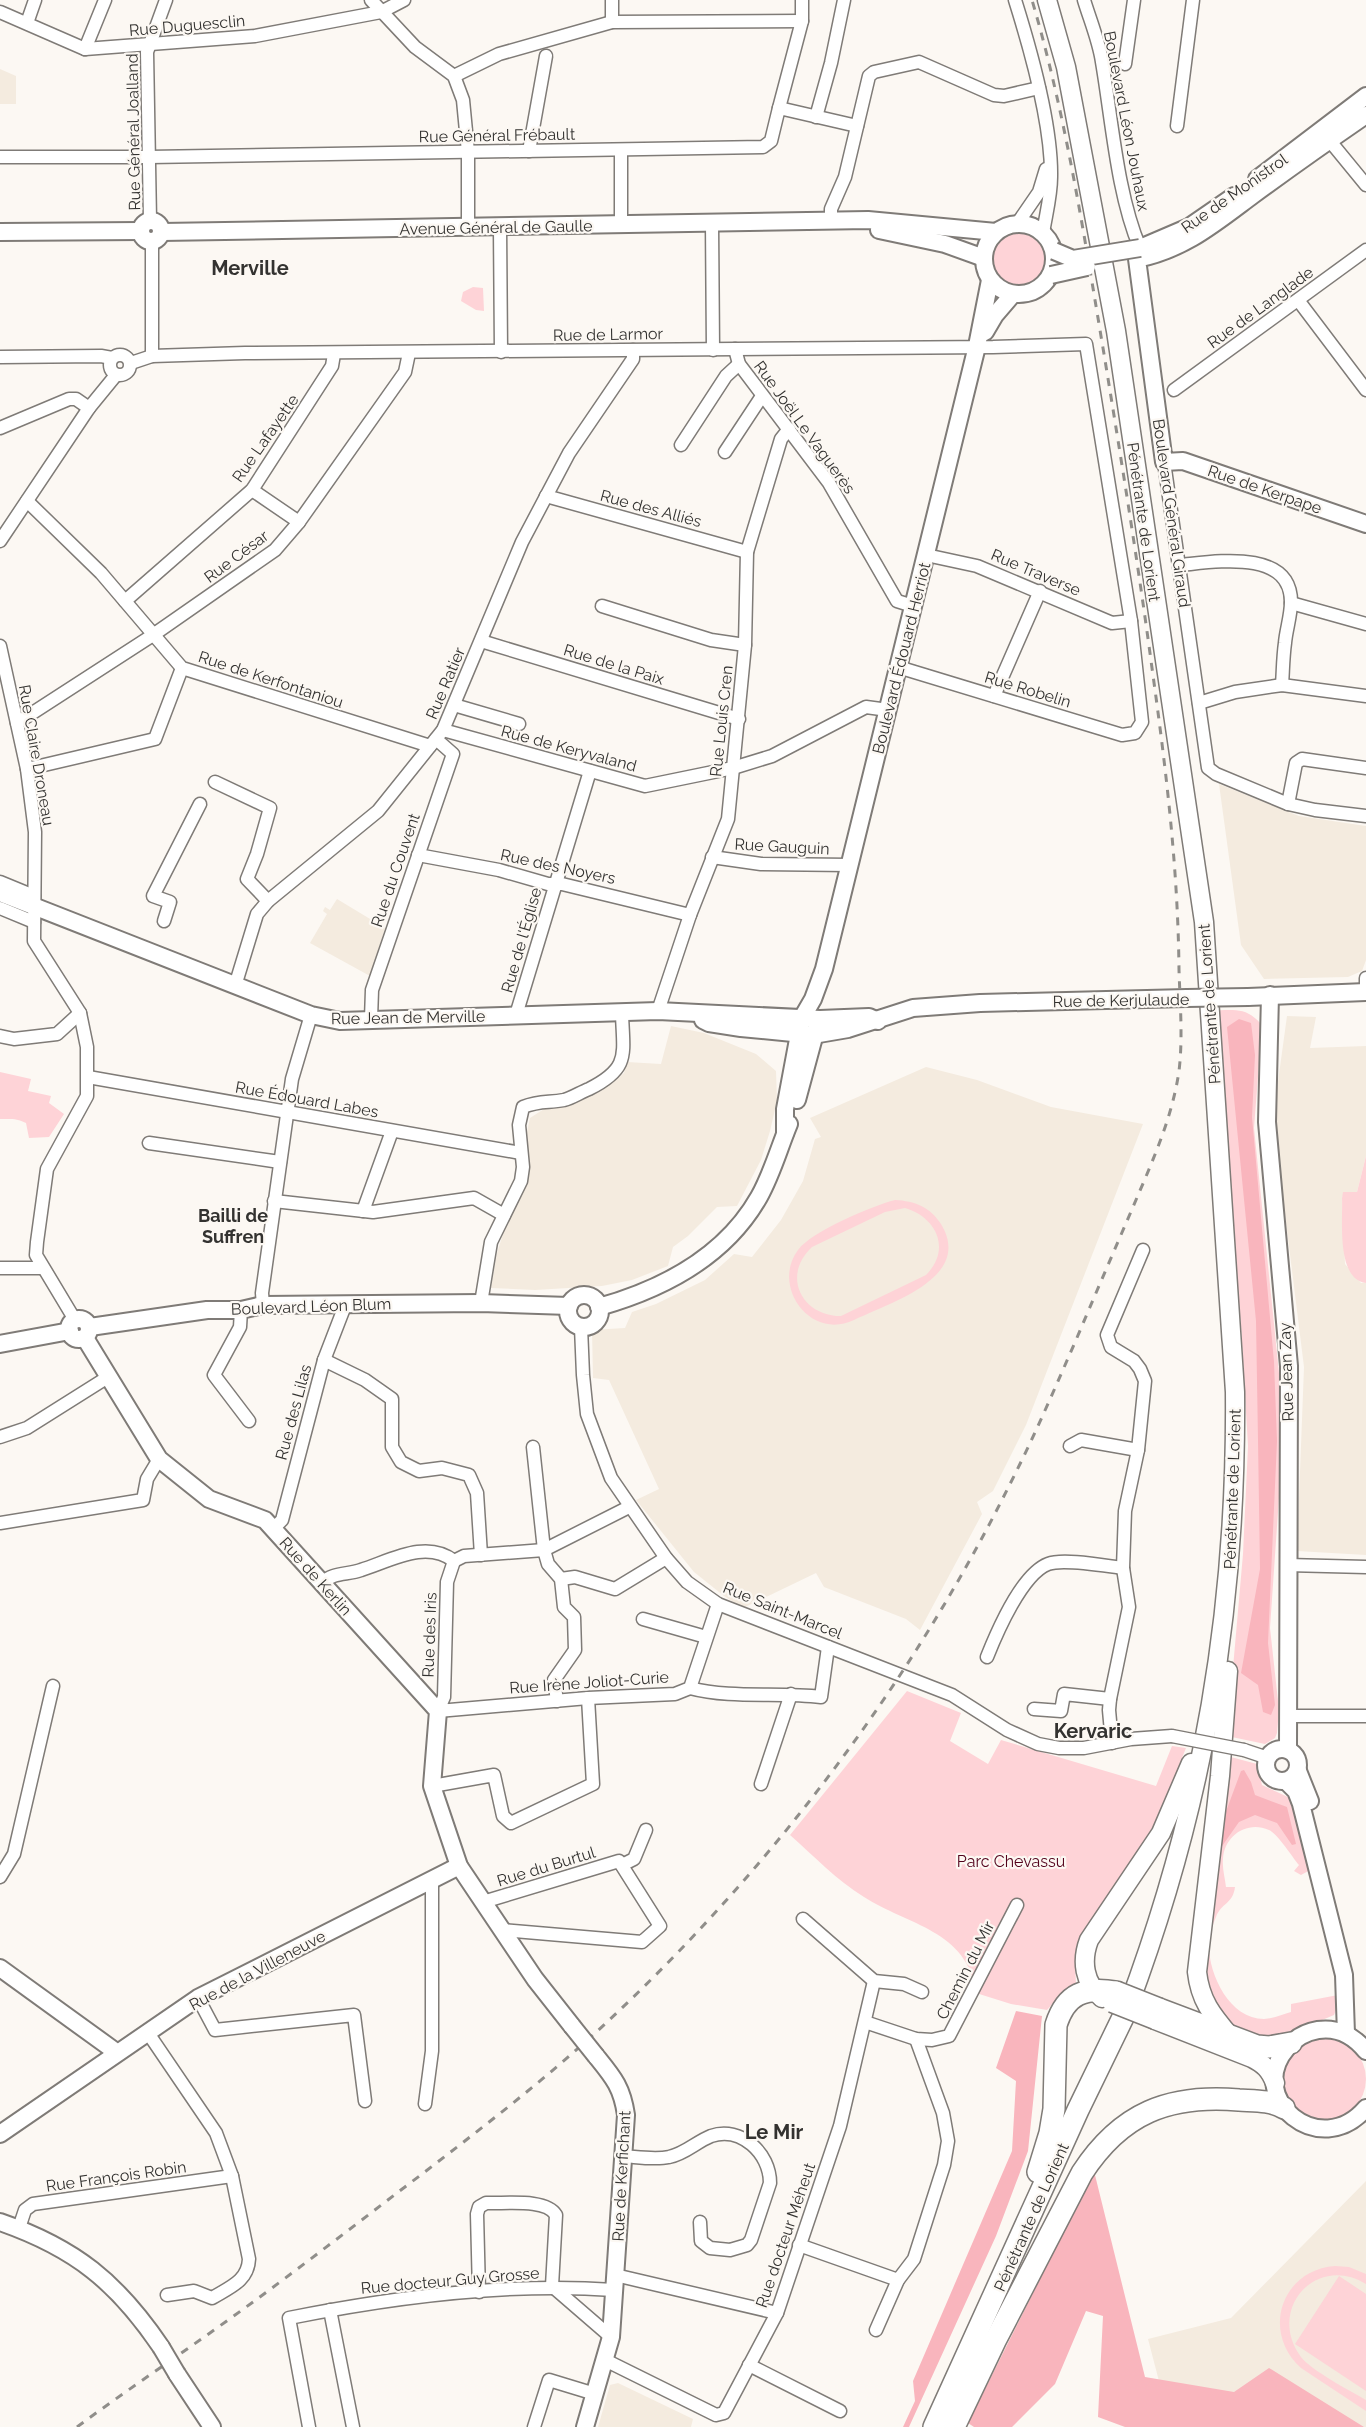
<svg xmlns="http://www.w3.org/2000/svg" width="1366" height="2427" viewBox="0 0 1366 2427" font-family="Raleway,sans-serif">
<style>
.built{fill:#f4ebdf}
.green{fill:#fed3d7;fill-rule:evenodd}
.forest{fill:#f9b5bd}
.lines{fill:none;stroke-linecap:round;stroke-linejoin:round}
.street-casing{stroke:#7f7b77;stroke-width:15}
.secondary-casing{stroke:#7f7b77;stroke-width:20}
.primary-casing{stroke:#7f7b77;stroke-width:21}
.highway-casing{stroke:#7f7b77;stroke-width:24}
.street{stroke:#fff;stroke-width:12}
.secondary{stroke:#fff;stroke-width:16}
.primary{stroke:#fff;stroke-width:18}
.highway{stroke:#fff;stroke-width:21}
.rail{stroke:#908e8a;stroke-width:3;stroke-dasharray:8 8;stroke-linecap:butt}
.street-bridge-casing{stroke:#7f7b77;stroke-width:15;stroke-linecap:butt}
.secondary-bridge-casing{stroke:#7f7b77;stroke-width:20;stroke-linecap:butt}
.primary-bridge-casing{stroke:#7f7b77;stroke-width:21;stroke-linecap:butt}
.highway-bridge-casing{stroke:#7f7b77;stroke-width:24;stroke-linecap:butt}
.street-bridge{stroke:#fff;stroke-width:12}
.secondary-bridge{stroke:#fff;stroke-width:16}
.primary-bridge{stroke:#fff;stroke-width:18}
.highway-bridge{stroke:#fff;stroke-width:21}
.labels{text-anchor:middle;stroke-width:4.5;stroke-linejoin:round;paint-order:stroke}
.street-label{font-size:16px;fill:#333230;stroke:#fcf8f3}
.park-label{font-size:16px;fill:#53031c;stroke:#fcf8f3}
.neighbourhood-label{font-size:18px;font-weight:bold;fill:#333230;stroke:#fcf8f3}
.quarter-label{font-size:20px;font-weight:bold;fill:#333230;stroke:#fcf8f3}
</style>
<rect width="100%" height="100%" fill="#fcf8f3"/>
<g class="built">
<path d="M0 69 16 76V104H0Z"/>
<path d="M1219 784 1299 816 1366 826V960L1362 971 1348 977 1264 979 1241 945Z"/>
<path d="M337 899 385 928 370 976 310 943 327 914 323 911 325 907 330 910Z"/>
<path d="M1287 1016 1316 1017 1310 1048 1366 1046V1156L1357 1192H1344L1342 1198 1345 1264 1361 1283H1366V1555L1297 1551 1304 1367 1273 1118Z"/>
<path d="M671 1026 704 1033 756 1054 776 1071 777 1101 770 1131 761 1160 737 1206 717 1207 688 1236 673 1247 668 1266 632 1280 602 1286 535 1290 491 1288 497 1253 504 1231 523 1192 529 1171 527 1132 530 1118 544 1109 560 1107 585 1098 617 1079 624 1073 627 1062 661 1064Z"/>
<path d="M926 1067 977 1080 1051 1107 1143 1124 1026 1425 993 1491 977 1502 982 1514 920 1630 906 1619 824 1587 816 1573 743 1608 724 1596 694 1572 636 1500 659 1489 609 1380 593 1378 592 1330 625 1328 632 1312 656 1304 705 1280 734 1254 752 1257 781 1220 803 1181 815 1139 821 1137 810 1118Z"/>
<path d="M1366 2181V2427H1171L1148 2339 1231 2318Z"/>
<path d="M618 2383 693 2419 691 2427H598L610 2385Z"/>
</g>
<g class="green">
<circle cx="1018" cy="259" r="29"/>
<path d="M473 287 483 288 484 311 476 310 461 301 463 292Z"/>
<path d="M1212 1010C1236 1011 1245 1006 1262 1025L1254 1128 1279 1373 1280 1483 1270 1628 1279 1710 1277 1733 1275 1738 1265 1744 1227 1736 1243 1554 1248 1446 1241 1326 1227 1193Z"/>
<path d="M0 1072 31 1079 28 1091 51 1096 49 1103 64 1114 49 1137 29 1138 26 1123C17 1118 10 1119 0 1119Z"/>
<path d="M1366 1156V1283C1336 1279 1343 1221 1342 1198L1343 1192H1357Z"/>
<path d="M895 1200C915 1201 930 1207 941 1224 974 1278 889 1303 854 1320 810 1341 771 1286 798 1250 812 1231 872 1206 895 1200ZM905 1208C936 1217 952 1249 926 1275L841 1316C802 1316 781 1276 812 1247L885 1212Z"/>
<path d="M907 1691 961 1713 950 1741 988 1764 1001 1740 1156 1786 1172 1746 1186 1748 1155 1826 1123 1879 1079 1941 1075 1962 1076 1984 1062 1993 1047 2010 1011 2004 976 1993C968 1930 907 1925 864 1897 836 1880 814 1856 790 1835Z"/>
<path d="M1227 1756 1257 1764 1262 1785 1290 1798 1312 1869 1301 1875 1294 1871 1299 1865C1292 1857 1278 1834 1269 1830 1247 1820 1224 1836 1223 1859 1222 1868 1225 1878 1226 1887H1235C1233 1904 1221 1903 1216 1917 1213 1924 1209 1936 1209 1944 1208 1973 1229 2019 1264 2019 1272 2019 1283 2014 1291 2012V2004L1338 1995V2005L1334 2015 1296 2031 1273 2044 1229 2027 1209 2003 1201 1974Z"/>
<circle cx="1325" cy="2079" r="41"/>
<path d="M1335 2266 1349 2267 1366 2274V2284C1316 2253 1266 2310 1301 2357 1312 2371 1349 2390 1366 2400V2411L1301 2368C1261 2332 1281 2270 1335 2266Z"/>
<path d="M1339 2276 1366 2294V2391L1295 2344Z"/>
</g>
<g class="forest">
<path d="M1239 1019 1251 1023 1255 1055 1252 1117 1274 1362 1277 1441 1268 1643 1275 1705 1271 1715 1263 1712 1258 1685 1241 1673 1260 1569 1258 1440 1256 1321 1227 1027Z"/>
<path d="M1244 1770 1251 1782 1255 1795 1287 1807 1296 1844 1292 1845 1277 1823 1255 1815 1239 1822 1220 1849 1221 1825 1241 1771Z"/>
<path d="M1016 2011 1042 2016 1028 2151 996 2236 909 2427H903L915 2401 913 2381 1012 2151 1016 2081 996 2068Z"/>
<path d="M1094 2171 1145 2377 1234 2392 1269 2368 1364 2427H1125L1098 2417 1103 2316 1086 2311 1055 2384 1012 2427H974L968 2423Z"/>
</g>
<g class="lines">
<defs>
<g id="street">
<path d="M371 0 415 47 454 76 463 100 468 152V227"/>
<path d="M612 0V22"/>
<path d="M1015 0C1031 51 1052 124 1051 177 1051 196 1046 214 1043 233"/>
<path d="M1084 0C1090 20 1099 41 1102 62 1112 120 1117 194 1140 248"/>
<path d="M0 12 85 49 255 36 381 12 404 0"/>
<path d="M27 23 35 0"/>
<path d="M85 49 105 0"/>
<path d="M1125 64 1134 0"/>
<path d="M454 76 499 54 612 22 802 21"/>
<path d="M779 108 802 21V0"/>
<path d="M816 117 831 63 844 0"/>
<path d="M1177 126 1193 0"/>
<path d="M1325 135 1366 185"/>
<path d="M621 150V225"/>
<path d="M529 151 546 56"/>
<path d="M0 157H149L763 147 771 141 779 108 857 126"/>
<path d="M150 220 147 52 166 0"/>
<path d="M831 222V209L845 177 869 76 874 72 919 62 994 95 1004 96 1039 88"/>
<path d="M712 223 713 350"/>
<path d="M1017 224 1039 192 1046 169"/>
<path d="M500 227 501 352"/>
<path d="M152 241V356"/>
<path d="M1298 300 1366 390"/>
<path d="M735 349 739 364 829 483 897 601 913 606"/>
<circle cx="120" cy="365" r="10"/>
<path d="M0 357 101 356 112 358"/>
<path d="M131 363 152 356 245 353 993 347 1086 344 1131 621 1142 722 1135 733 1122 735 898 667"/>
<path d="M1174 390 1366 250"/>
<path d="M0 428 69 399H76L89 408"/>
<path d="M681 445 726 376 739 364"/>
<path d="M725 452 762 396"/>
<path d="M1164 462 1208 768 1216 774 1288 804 1315 810 1366 816"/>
<path d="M252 490 299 522"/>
<path d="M546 496 747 552"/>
<path d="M27 501 101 573 182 668 430 746"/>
<path d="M0 541 89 408 116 375"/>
<path d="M926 555 977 566 1112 623 1131 621"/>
<path d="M1180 565C1213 562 1291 548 1291 602 1291 616 1286 630 1285 643 1283 657 1283 671 1282 685"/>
<path d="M125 601 252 490 332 366 334 354"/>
<path d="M1291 603 1366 624"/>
<path d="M602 606 711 640 745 645"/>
<path d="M481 641 739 719"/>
<path d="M0 646 27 769 35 832 34 941 80 1013 87 1047V1096L47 1169 37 1242 36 1255 75 1320"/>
<path d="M994 696 1040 591"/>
<path d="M1199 703 1235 692 1282 685 1366 696"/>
<path d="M454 705 519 724"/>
<path d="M17 723 153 635 275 550 299 522 405 372 409 353"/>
<path d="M443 730 645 786 733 768 772 756 866 707 888 710"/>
<path d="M27 769 155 739 182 668"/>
<path d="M215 782 270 808 257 854 247 879 268 901"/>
<path d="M1288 804 1296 763 1302 759 1366 768"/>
<path d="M418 855 499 870 548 884H562L690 915"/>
<path d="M712 857 761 864 850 865"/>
<path d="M0 882 34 896"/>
<path d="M0 908 34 922"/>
<path d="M164 921 170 902 153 896 200 804"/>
<path d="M235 986 257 914 268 901 378 811 443 730 522 542 569 453 633 359V350"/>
<path d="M1366 992V978"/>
<path d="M658 1011 690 915 728 819 745 645 747 552 781 439 789 429"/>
<path d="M516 1015 590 771"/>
<path d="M371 1019 372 990 453 754 436 739"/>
<path d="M0 1036 14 1039 57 1034 80 1013"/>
<path d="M88 1077 521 1153"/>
<path d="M149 1143 280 1162"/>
<path d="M274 1201 373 1212 474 1198 504 1215"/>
<path d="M363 1211 392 1131"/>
<path d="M0 1268H43"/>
<path d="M481 1303 491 1242 521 1181 523 1167 519 1125 523 1107C540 1100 548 1103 564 1100 572 1098 581 1092 589 1089 631 1068 623 1054 622 1013"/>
<path d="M263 1305 262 1293 292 1079 311 1015"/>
<path d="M241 1310 240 1327 214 1375 249 1421"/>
<path d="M581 1327 583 1375 587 1414 611 1478 666 1558 687 1582 718 1604 952 1695 1007 1730 1038 1744 1059 1748H1084L1131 1739 1172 1736"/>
<path d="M324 1360 365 1380 392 1399V1447L401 1462 419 1471 442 1468 469 1475 477 1493 481 1555"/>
<path d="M0 1437 27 1428 108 1377"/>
<path d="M1070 1446 1081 1440 1138 1450"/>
<path d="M533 1447 544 1550 548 1564 561 1579 564 1607 574 1617 575 1650 554 1680 557 1701"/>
<path d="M0 1523 143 1500 147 1479 159 1459"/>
<path d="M273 1529 282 1520 324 1360 346 1303"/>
<path d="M454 1561 447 1582 444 1697 438 1711 588 1698 675 1694 690 1688 718 1604"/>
<path d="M454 1561 464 1556 544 1550 629 1507"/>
<path d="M1287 1565 1366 1567"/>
<path d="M561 1579 575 1577 615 1589 666 1558"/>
<path d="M322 1583C333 1572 347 1575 361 1570 390 1561 426 1539 454 1561"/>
<path d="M643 1619 706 1637"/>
<path d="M987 1657C997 1632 1022 1574 1048 1564 1063 1558 1106 1566 1123 1568"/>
<path d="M690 1688C731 1699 778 1692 821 1697L828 1647"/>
<path d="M1034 1709 1061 1711 1064 1694 1110 1699"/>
<path d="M1288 1716H1366"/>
<path d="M1112 1743 1109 1710 1110 1699 1129 1607 1123 1568 1125 1511 1138 1450 1145 1381 1140 1369 1134 1361 1111 1347 1107 1335 1143 1250"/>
<path d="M1244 1750 1268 1758"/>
<path d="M761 1784 791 1694"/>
<path d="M432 1786 494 1775 503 1816 511 1823 593 1784 588 1698"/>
<path d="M622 1865 634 1859 646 1830"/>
<path d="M0 1877 14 1854 53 1686"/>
<path d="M483 1902 619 1861 660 1926 642 1942 502 1930"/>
<path d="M803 1919 874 1981 904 1984 922 1992"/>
<path d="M198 1998 215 2030 354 2015 365 2101"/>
<path d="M865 2022 916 2039 932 2040 949 2036 1017 1905"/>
<path d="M148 2033 216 2133 232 2176 249 2259C248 2281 230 2287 212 2298L194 2291 167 2295"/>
<path d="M425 2104 432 2051V1880"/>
<path d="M623 2156C638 2157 655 2160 669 2157 685 2154 696 2142 711 2136 741 2126 770 2153 770 2183L751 2240 747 2245 730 2250 710 2248 701 2241 700 2222"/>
<path d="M19 2228 25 2210 33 2204 232 2176"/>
<path d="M799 2245 898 2280"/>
<path d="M615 2275 777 2313"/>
<path d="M552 2286 611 2337"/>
<path d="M479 2292 477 2214 479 2207 486 2203C504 2204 546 2198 556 2215L552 2286"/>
<path d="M330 2310 353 2427"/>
<path d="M876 2330 898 2280 914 2259 944 2165 948 2141 943 2113 916 2039"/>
<path d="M605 2360 716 2415 724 2413 777 2313 840 2126 874 1981"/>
<path d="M749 2365 840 2411"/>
<path d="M309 2427 289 2318C394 2297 507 2282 614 2290"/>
<path d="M534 2427 549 2380 595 2394"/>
</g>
<g id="secondary">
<path d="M1366 115C1328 141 1290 168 1253 195 1214 224 1185 249 1137 259L1164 462 1183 461 1366 524"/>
<path d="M1257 179 1366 96"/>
<circle cx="151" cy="231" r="10"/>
<circle cx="1019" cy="259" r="35"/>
<path d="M879 230 945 244 984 258"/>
<path d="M0 232 141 231"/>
<path d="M162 232 868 220 996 232"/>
<path d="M1140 248 1189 227 1234 196"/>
<path d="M985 332 995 315 1013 294"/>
<path d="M0 893 311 1015 340 1021 658 1011 820 1019 869 1017 878 1021"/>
<path d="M1270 995 1267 1122 1289 1366 1288 1750"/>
<path d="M1248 997 1366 992"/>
<path d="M703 1020 709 1023 741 1028 813 1035 848 1029 913 1008 980 1003 1187 998"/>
<path d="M797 1100 817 1026"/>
<path d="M785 1133V1109L802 1018 813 999 824 969 977 346 990 280"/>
<circle cx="584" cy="1311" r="16"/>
<path d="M599 1307C663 1289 725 1257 759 1197 772 1174 779 1148 789 1124"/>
<circle cx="79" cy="1329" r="10"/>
<path d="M90 1327 207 1310H241L263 1305 481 1303 569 1306"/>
<path d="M85 1338 159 1459 209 1499 265 1520 438 1711 432 1786 459 1866 535 1979 572 2026"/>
<path d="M0 1344 70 1331"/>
<circle cx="1282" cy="1765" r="16"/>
<path d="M1298 1771 1310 1801"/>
<path d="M1286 1781 1296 1791 1301 1804 1344 1975 1346 2034"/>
<path d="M0 1968 112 2049 115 2054"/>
<path d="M1366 2051C1354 2036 1337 2027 1318 2030 1306 2032 1295 2038 1287 2048 1244 2098 1320 2162 1366 2108"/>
<path d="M0 2134 198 1998 459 1866"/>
<path d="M0 2222C75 2248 117 2282 161 2347"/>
<path d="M177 2374 212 2427"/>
<path d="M585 2427 611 2337 626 2115C622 2087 613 2077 596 2056"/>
</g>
<g id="primary">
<path d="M1047 0 1066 67 1116 331 1204 922 1235 1392C1237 1609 1204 1804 1128 2007"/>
<path d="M1228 1671 1220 1776 1197 1972C1200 2000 1212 2015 1230 2036"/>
<path d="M1102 1998C1084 1983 1081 1961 1089 1940L1161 1833 1191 1763"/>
<path d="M1155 2020 1252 2058C1264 2064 1270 2070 1275 2083"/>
</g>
<g id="highway">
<path d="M1159 2009 1257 2046 1269 2047 1291 2043"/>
<path d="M1038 2172 1050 2133 1054 2109 1056 2025C1066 1993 1085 1987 1116 1992"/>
<path d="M934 2427 1078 2110 1128 2007"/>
<path d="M954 2427 995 2341 1082 2173C1121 2113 1169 2094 1239 2100 1255 2101 1270 2100 1284 2108"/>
</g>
</defs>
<use href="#street" class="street-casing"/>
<use href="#secondary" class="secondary-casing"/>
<use href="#primary" class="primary-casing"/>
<use href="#highway" class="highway-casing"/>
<use href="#street" class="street"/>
<use href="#secondary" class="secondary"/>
<use href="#primary" class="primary"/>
<use href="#highway" class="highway"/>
<path class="rail" d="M77 2427C131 2387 187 2350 242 2310 304 2265 365 2217 426 2171 487 2124 548 2077 605 2024 770 1870 909 1687 1010 1484 1034 1437 1055 1388 1076 1340 1095 1295 1114 1251 1133 1207 1152 1162 1172 1119 1179 1071 1183 1038 1180 1003 1179 970 1178 868 1166 769 1152 668 1138 563 1121 458 1104 354 1084 235 1066 116 1032 0"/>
<defs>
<path id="street-bridge" d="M1172 1736 1244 1750"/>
<g id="secondary-bridge">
<path d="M1054 251 1073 259 1140 248"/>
<path d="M1051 275 1087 267"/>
<path d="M1187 998 1248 997"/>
<path d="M572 2026 596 2056"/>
<path d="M161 2347 177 2374"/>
</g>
<path id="primary-bridge" d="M1112 2003 1155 2020"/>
<path id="highway-bridge" d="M1116 1992 1159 2009"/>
</defs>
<use href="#street-bridge" class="street-bridge-casing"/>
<use href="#secondary-bridge" class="secondary-bridge-casing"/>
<use href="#primary-bridge" class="primary-bridge-casing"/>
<use href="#highway-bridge" class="highway-bridge-casing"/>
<use href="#street-bridge" class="street-bridge"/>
<use href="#secondary-bridge" class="secondary-bridge"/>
<use href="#primary-bridge" class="primary-bridge"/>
<use href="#highway-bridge" class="highway-bridge"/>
</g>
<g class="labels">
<g class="street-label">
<text transform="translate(187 25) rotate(-5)" y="6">Rue Duguesclin</text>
<text transform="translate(1127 121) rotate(79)" y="6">Boulevard Léon Jouhaux</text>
<text transform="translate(133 132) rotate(-91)" y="6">Rue Général Joalland</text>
<text transform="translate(497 135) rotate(-1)" y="6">Rue Général Frébault</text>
<text transform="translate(1234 193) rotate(-35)" y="6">Rue de Monistrol</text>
<text transform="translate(496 227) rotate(-1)" y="6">Avenue Général de Gaulle</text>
<text transform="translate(1260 307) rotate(-36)" y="6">Rue de Langlade</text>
<text transform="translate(608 334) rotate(-1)" y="6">Rue de Larmor</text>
<text transform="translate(805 427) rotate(54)" y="6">Rue Joël Le Vaguerès</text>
<text transform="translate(265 438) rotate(-55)" y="6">Rue Lafayette</text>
<text transform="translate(1265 489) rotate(19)" y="6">Rue de Kerpape</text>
<text transform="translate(651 508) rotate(15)" y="6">Rue des Alliés</text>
<text transform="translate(1172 513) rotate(82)" y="6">Boulevard Général Giraud</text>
<text transform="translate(1144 522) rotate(82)" y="6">Pénétrante de Lorient</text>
<text transform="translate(236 556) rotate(-37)" y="6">Rue César</text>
<text transform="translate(1036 572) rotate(23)" y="6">Rue Traverse</text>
<text transform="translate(901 658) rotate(-76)" y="6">Boulevard Édouard Herriot</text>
<text transform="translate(614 664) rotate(17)" y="6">Rue de la Paix</text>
<text transform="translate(271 679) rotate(18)" y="6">Rue de Kerfontaniou</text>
<text transform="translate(445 683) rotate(-67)" y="6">Rue Ratier</text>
<text transform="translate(1028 689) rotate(17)" y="6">Rue Robelin</text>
<text transform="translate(721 721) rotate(-84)" y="6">Rue Louis Cren</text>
<text transform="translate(569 748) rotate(15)" y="6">Rue de Keryvaland</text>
<text transform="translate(37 755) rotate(80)" y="6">Rue Claire Droneau</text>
<text transform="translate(782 846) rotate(3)" y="6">Rue Gauguin</text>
<text transform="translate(558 866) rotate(12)" y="6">Rue des Noyers</text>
<text transform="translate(395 870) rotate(-71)" y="6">Rue du Couvent</text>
<text transform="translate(521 940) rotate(-74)" y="6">Rue de l'Église</text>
<text transform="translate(1121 1000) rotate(-1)" y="6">Rue de Kerjulaude</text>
<text transform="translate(1209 1004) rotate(-94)" y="6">Pénétrante de Lorient</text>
<text transform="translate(408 1017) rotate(-1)" y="6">Rue Jean de Merville</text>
<text transform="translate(307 1099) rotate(10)" y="6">Rue Édouard Labes</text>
<text transform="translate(311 1306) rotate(-2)" y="6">Boulevard Léon Blum</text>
<text transform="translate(1286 1372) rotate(-92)" y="6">Rue Jean Zay</text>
<text transform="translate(293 1412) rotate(-75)" y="6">Rue des Lilas</text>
<text transform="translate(1232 1489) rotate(-88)" y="6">Pénétrante de Lorient</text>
<text transform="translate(316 1576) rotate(48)" y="6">Rue de Kerlin</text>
<text transform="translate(783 1610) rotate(22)" y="6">Rue Saint-Marcel</text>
<text transform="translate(429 1635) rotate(-88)" y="6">Rue des Iris</text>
<text transform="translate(589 1682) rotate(-4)" y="6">Rue Irène Joliot-Curie</text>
<text transform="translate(546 1866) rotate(-17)" y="6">Rue du Burtul</text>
<text transform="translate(257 1970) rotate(-28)" y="6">Rue de la Villeneuve</text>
<text transform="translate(965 1970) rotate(-63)" y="6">Chemin du Mir</text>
<text transform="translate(116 2176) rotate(-8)" y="6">Rue François Robin</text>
<text transform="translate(621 2176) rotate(-87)" y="6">Rue de Kerfichant</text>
<text transform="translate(1031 2217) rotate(-66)" y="6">Pénétrante de Lorient</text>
<text transform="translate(785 2235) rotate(-71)" y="6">Rue docteur Méheut</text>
<text transform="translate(450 2280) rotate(-5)" y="6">Rue docteur Guy Grosse</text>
</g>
<g class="park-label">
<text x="1011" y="1867">Parc Chevassu</text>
</g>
<g class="neighbourhood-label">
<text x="233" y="1222">Bailli de<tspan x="233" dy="21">Suffren</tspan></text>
</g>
<g class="quarter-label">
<text x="250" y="275">Merville</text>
<text x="1093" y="1738">Kervaric</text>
<text x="774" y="2139">Le Mir</text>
</g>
</g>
</svg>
